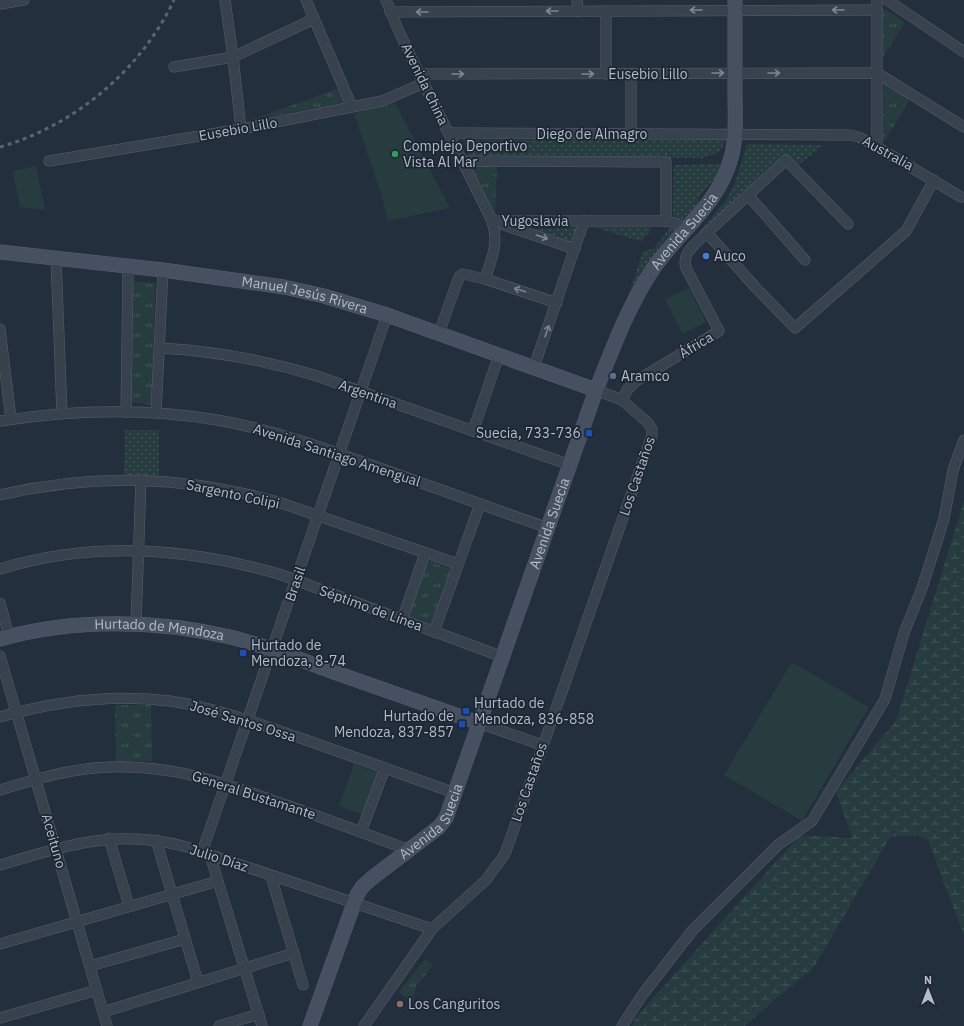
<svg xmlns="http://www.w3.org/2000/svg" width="964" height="1026" viewBox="0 0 964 1026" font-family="'IBM Plex Sans',sans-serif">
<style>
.grass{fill:url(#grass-dots)}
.wetland{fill:url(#wetland-marsh)}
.park{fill:url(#park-tufts)}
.garden{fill:#263c3f}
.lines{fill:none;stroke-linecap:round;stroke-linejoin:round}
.street-casing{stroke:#565f6c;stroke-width:11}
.secondary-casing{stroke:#565f6c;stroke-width:15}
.street{stroke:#38414e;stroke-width:10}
.secondary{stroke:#465061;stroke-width:14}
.rail{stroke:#5a6575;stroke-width:3;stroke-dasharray:4 4;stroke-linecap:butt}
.oneway{stroke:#7c8592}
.leisure-dot{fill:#2e9e5b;stroke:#1d2633;stroke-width:1.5}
.shop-dot{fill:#3f7fe0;stroke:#1d2633;stroke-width:1.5}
.service-dot{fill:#5c6f8a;stroke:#1d2633;stroke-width:1.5}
.transit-dot{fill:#1a4fb4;stroke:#1d2633;stroke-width:1.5}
.education-dot{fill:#8d6e63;stroke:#1d2633;stroke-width:1.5}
.labels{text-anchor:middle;stroke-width:3.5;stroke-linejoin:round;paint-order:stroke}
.street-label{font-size:14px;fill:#b4bcc9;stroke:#1d2633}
.poi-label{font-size:14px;fill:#b4bcc9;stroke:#1d2633;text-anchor:start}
</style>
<defs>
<pattern id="grass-dots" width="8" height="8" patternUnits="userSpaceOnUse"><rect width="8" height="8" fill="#263c3f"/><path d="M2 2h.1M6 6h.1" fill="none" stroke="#435659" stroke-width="1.8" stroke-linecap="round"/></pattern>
<pattern id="wetland-marsh" width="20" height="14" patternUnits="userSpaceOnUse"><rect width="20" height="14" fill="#263c3f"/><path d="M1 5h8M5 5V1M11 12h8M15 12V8" fill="none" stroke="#435659"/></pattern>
<pattern id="park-tufts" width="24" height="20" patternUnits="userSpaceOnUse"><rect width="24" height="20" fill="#263c3f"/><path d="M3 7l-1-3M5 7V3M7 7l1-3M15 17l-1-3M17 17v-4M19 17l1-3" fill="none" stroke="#435659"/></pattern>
</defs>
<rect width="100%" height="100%" fill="#242f3e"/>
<g class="grass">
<path d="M725 139C723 153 715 154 703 158H470L463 140Z"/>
<path d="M747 144 823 145 796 167 785 158 701 237 698 233 726 200 735 183Z"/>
<path d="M720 164C719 183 697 189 697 208L684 222 673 219 674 165Z"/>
<path d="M672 225 676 229C657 249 642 272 628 296L643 251 653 249Z"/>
<path d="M592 227H650L651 228 649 233 641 241Z"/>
<path d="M578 228 572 244 536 231V229Z"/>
<path d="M125 430H159V477H124Z"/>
</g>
<path class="wetland" d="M964 501V936L928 840 916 835 890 837 814 967 744 1026H632L636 1017 800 835 852 838 836 791 896 721Z"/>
<g class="park">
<path d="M881 8 886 10 905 22 883 57Z"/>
<path d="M884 79 911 97 885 141 883 140Z"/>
<path d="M340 88 345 102 248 121Z"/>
<path d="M469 163 497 164 495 217Z"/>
<path d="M131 281 155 283 152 405 130 402Z"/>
<path d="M426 560 451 569 433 624 407 615Z"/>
<path d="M115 705H151L152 761 116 762Z"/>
<path d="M425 959 433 965 416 986 413 1002 399 992Z"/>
</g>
<g class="garden">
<path d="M395 103 450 208 388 221 381 194 354 113Z"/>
<path d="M36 166 45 210 20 207 13 171Z"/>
<path d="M689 288 706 322 682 334 665 299Z"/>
<path d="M792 662 869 707 802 821 724 775Z"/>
<path d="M354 764 379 773 364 815 339 806Z"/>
</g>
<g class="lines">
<defs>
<g id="street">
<path d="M225 0 233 57 241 129"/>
<path d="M306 0 352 107"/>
<path d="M386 0 397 27 419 74 492 221C499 243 492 258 485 279"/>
<path d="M577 0 578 11"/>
<path d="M877 0V147"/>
<path d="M887 0 964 52"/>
<path d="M0 4 24 0"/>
<path d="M606 11V74"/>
<path d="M390 12 877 10"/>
<path d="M174 67 233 57 314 19"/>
<path d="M419 74 877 73 964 127"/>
<path d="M631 74V134"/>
<path d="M449 133 850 135 859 137 877 147 961 197"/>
<path d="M49 161 241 129 382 101 424 83"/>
<path d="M462 161 666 162V221"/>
<path d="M748 195 805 260"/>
<path d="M492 221H666L675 223 685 229"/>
<path d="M504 225 575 249"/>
<path d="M707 233 756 288 795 328 906 231 934 180"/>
<path d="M56 258 62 414"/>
<path d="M0 329 11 419"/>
<path d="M439 333 459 277 463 274 485 279 557 303"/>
<path d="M160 348C213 351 265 360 317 376L570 465"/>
<path d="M534 367 584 221"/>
<path d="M622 400 627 390 636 381 719 331 686 268C683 257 688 251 695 244L786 160 848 224"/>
<path d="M126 412 128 266"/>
<path d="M156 413 163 270"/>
<path d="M0 421C71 410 146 408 217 420 275 430 330 450 385 470 439 489 493 509 548 528"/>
<path d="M473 431 499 355"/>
<path d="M0 495C95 473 185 476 278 502L458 564"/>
<path d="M0 569C91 541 188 548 279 574L503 657"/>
<path d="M0 603 9 636"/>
<path d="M402 620 425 553"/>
<path d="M136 624 141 480"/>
<path d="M434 632 480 504"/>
<path d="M0 656 107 1026"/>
<path d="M0 717C56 701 113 694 170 701 217 708 262 725 306 740 356 758 405 775 455 793"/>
<path d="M479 723 542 745"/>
<path d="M0 790C36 779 72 768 110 767 177 765 227 784 289 806 329 820 369 835 409 850"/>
<path d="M361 832 385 768"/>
<path d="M109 838 129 906"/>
<path d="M156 840 198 982"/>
<path d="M202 852 387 315"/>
<path d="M210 855 262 1026"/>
<path d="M0 865C69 845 115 828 187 847L432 929"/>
<path d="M271 876 303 985"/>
<path d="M0 944 218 881"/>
<path d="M90 966 185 939"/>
<path d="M103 1012 294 953"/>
<path d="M0 1018 97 990"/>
<path d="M219 1026 259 1014"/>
<path d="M364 1026 432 929 486 880 505 854 652 435V429L648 423 622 400 596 390"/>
<path d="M622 1026 643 994 692 931 778 845 812 821 885 699 904 633 922 588 944 519 953 470 964 440"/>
</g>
<g id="secondary">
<path id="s1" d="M0 252 163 270 284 287 324 296 387 315 596 390"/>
<path id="s2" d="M0 639C74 618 156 620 230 637 269 646 305 662 342 675 388 691 434 707 479 723"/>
<path id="s3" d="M310 1026 357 895 362 887 372 878 439 827 446 818 596 390C613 348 628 306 653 269 680 230 718 205 731 158 737 136 735 114 735 91 735 61 735 30 735 0"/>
</g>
</defs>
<use href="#street" class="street-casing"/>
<use href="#secondary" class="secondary-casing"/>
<use href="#street" class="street"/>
<use href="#secondary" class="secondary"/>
<path class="rail" d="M0 147C74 126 141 70 174 0"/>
</g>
<defs><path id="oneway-shaft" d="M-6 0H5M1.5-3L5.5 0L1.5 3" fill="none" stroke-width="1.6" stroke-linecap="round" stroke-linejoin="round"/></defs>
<g class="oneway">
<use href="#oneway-shaft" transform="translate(696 10) rotate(180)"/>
<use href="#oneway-shaft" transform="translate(838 10) rotate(180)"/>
<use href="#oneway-shaft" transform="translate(552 11) rotate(180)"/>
<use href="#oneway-shaft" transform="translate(422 12) rotate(180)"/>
<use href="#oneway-shaft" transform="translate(718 73)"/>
<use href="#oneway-shaft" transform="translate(774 73)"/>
<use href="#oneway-shaft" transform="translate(458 74)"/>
<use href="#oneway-shaft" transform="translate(588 74)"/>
<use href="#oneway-shaft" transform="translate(542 237) rotate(19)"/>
<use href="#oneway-shaft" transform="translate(520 290) rotate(-162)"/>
<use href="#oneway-shaft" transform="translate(547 331) rotate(-71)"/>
</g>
<circle class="leisure-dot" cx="395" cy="154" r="4"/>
<circle class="shop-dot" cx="706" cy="256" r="4"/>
<circle class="service-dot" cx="613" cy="376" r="4"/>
<g class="transit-dot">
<rect x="585" y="429" width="8" height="8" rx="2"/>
<rect x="239" y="649" width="8" height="8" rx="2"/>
<rect x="462" y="707" width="8" height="8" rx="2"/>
<rect x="458" y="720" width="8" height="8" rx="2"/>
</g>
<circle class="education-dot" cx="400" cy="1004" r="4"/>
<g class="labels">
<g class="street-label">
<text x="648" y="79">Eusebio Lillo</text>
<text transform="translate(425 84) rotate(64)" y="5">Avenida China</text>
<text transform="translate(238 129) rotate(-10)" y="5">Eusebio Lillo</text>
<text x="592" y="139">Diego de Almagro</text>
<text transform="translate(888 153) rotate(29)" y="5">Australia</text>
<text x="535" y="226">Yugoslavia</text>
<text dy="5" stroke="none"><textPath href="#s3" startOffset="894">Avenida Suecia</textPath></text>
<text dy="5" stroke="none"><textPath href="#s1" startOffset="308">Manuel Jesús Rivera</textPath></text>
<text transform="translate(696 345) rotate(-31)" y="5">África</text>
<text transform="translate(368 394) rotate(19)" y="5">Argentina</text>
<text transform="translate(337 455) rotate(18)" y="5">Avenida Santiago Amengual</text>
<text transform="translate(637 476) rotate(-71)" y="5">Los Castaños</text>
<text transform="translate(233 494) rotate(12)" y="5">Sargento Colipi</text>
<text dy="5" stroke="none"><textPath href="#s3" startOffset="570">Avenida Suecia</textPath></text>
<text transform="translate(295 584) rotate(-71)" y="5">Brasil</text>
<text transform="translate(371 608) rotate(20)" y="5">Séptimo de Línea</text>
<text dy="5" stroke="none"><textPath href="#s2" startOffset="161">Hurtado de Mendoza</textPath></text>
<text transform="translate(243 721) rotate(17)" y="5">José Santos Ossa</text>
<text transform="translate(529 782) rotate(-71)" y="5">Los Castaños</text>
<text transform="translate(254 795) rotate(18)" y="5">General Bustamante</text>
<text dy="5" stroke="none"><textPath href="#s3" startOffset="246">Avenida Suecia</textPath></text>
<text transform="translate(54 841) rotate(74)" y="5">Aceituno</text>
<text transform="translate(219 858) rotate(18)" y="5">Julio Díaz</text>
</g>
<g class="poi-label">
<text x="403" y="151">Complejo Deportivo<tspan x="403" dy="16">Vista Al Mar</tspan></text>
<text x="714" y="261">Auco</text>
<text x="621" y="381">Aramco</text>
<text x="581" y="438" text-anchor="end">Suecia, 733-736</text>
<text x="251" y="650">Hurtado de<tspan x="251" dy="16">Mendoza, 8-74</tspan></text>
<text x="474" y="708">Hurtado de<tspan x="474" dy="16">Mendoza, 836-858</tspan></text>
<text x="454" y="721" text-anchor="end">Hurtado de<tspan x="454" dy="16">Mendoza, 837-857</tspan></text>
<text x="408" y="1009">Los Canguritos</text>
</g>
</g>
<g transform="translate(928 990)" stroke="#1d2633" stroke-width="3" paint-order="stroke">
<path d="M0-3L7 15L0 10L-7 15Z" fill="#b4bcc9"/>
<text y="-6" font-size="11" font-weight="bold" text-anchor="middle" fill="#b4bcc9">N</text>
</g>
</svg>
